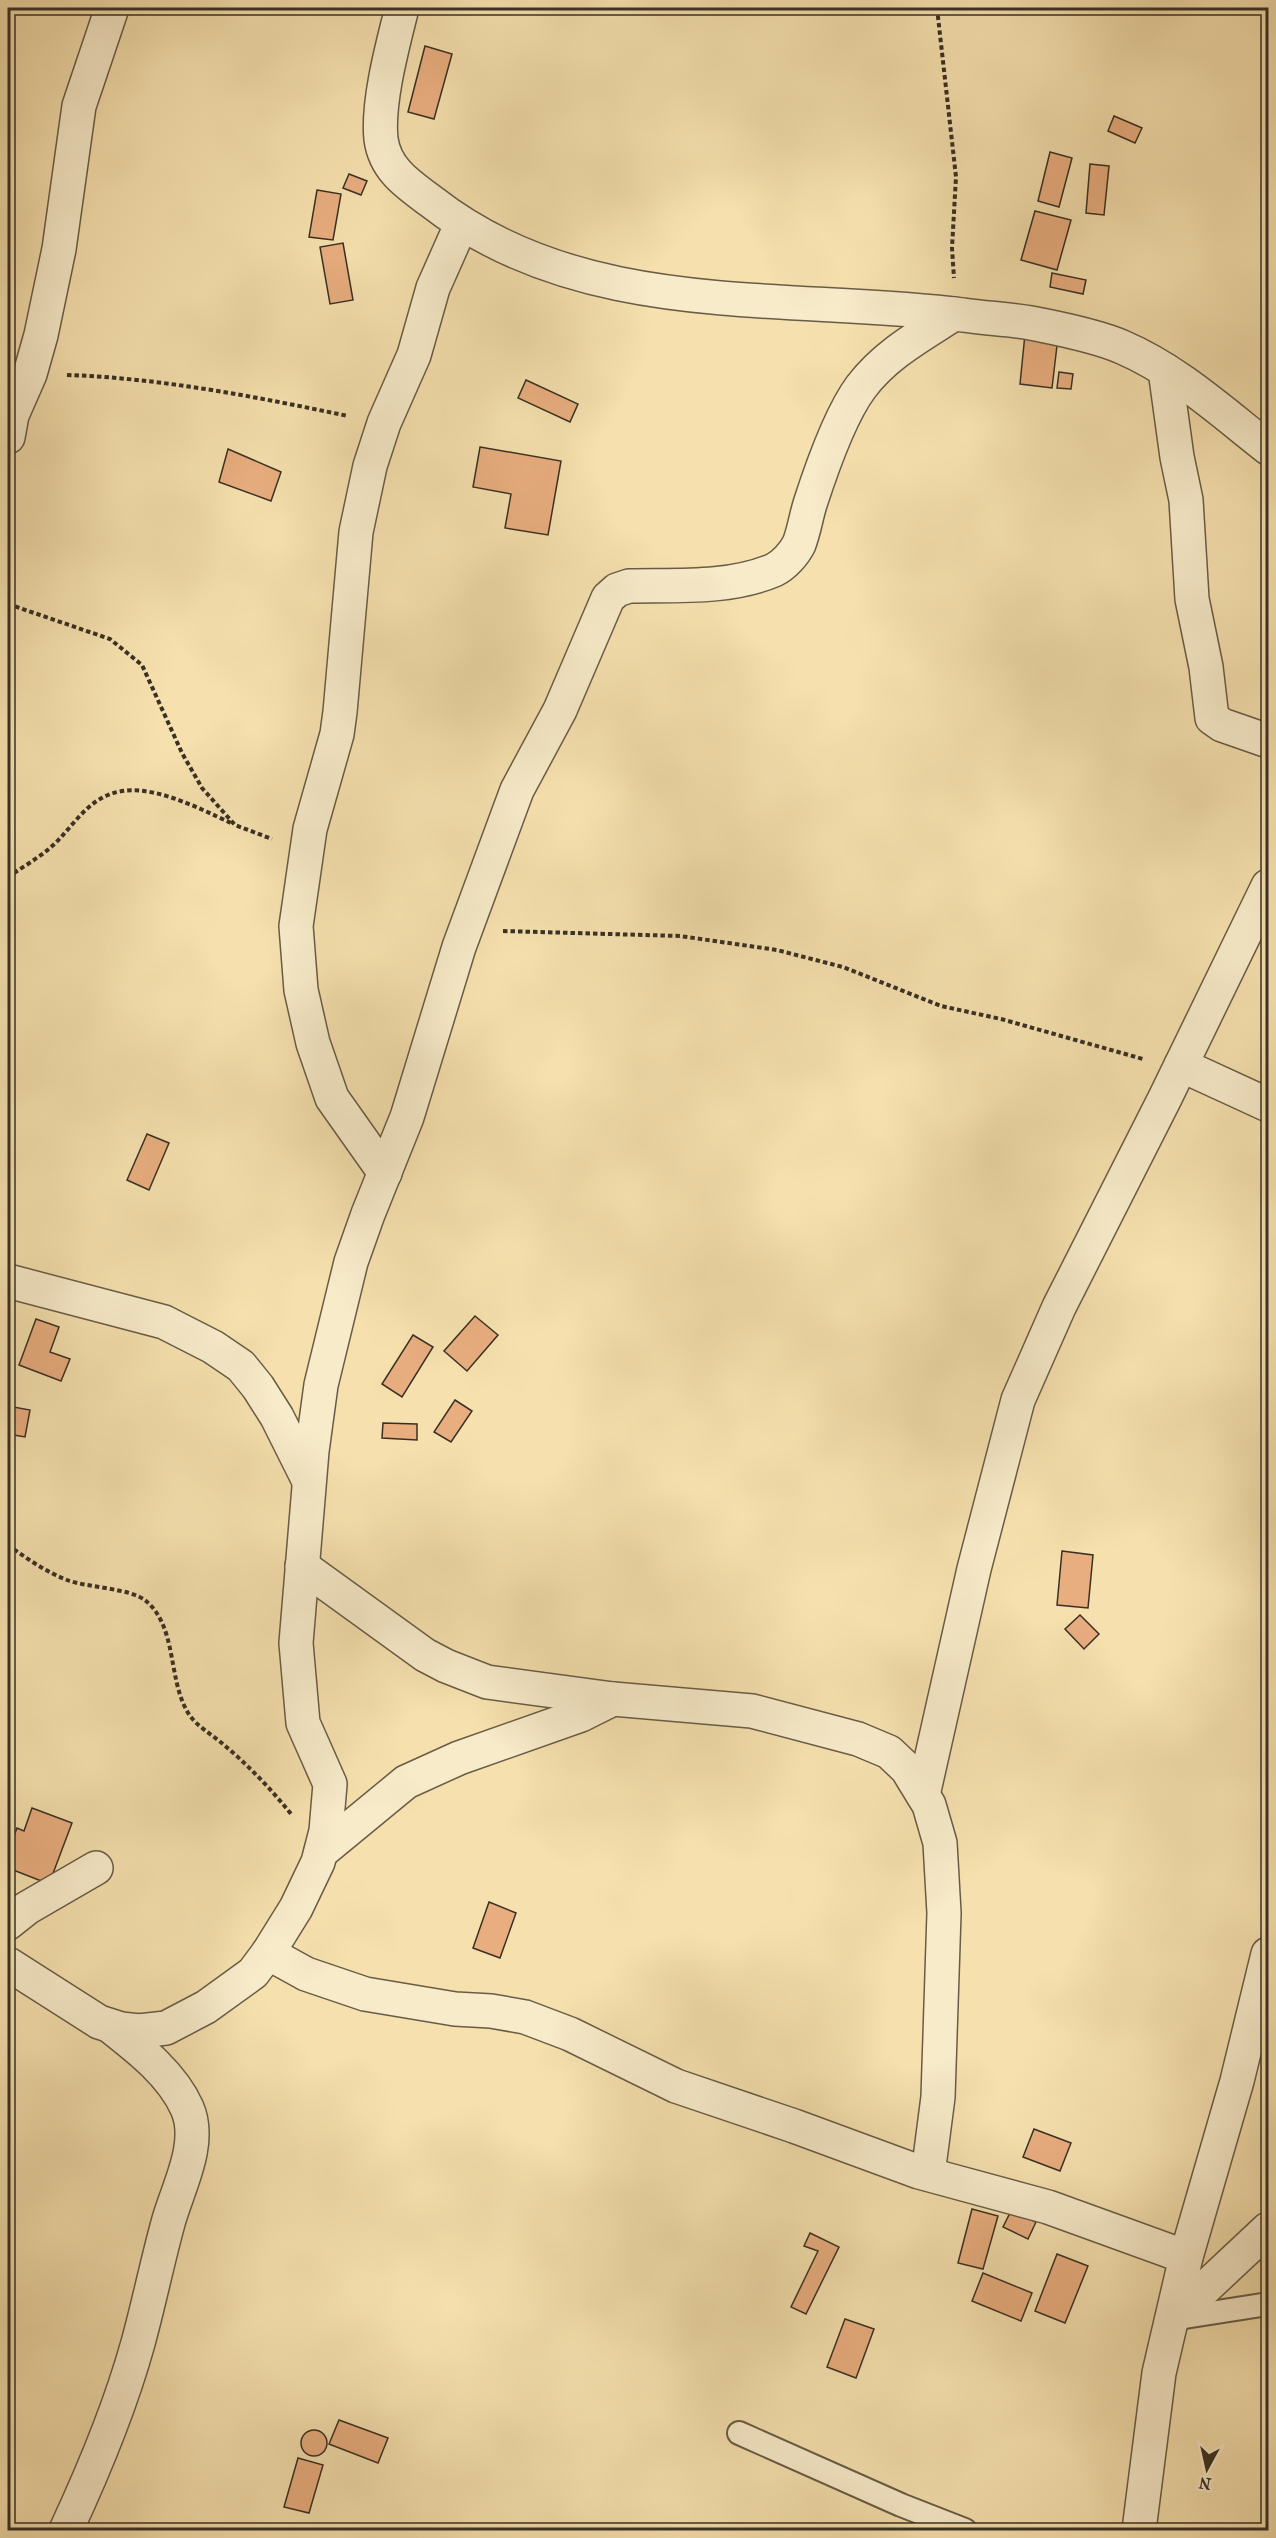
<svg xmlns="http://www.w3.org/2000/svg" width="1276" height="2538" viewBox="0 0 1276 2538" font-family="'IM FELL French Canon',serif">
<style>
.building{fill:#e9ae7f;stroke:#393024;stroke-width:1.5}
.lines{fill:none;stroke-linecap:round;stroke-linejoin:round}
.service-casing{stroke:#685c46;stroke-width:26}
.minor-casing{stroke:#685c46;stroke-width:36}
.path{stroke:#393024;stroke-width:4;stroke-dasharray:4.5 3;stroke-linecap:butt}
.service{stroke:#f8ebca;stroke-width:22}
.minor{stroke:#f8ebca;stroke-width:33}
</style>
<rect width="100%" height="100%" fill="#f5e0ae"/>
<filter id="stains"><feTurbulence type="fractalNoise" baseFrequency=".00333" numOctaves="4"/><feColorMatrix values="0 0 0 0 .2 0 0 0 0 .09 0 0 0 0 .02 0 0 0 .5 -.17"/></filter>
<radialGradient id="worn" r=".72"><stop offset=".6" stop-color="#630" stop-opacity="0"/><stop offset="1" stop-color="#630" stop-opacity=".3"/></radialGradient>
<g class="building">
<path d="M425 46 452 54 434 119 408 112Z"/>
<path d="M1114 116 1142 128 1135 143 1108 131Z"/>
<path d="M1050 152 1072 158 1059 207 1038 201Z"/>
<path d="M1090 164 1109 166 1104 215 1086 213Z"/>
<path d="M349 174 367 181 361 195 343 188Z"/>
<path d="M317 190 341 194 333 240 309 237Z"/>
<path d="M1035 211 1071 220 1057 270 1021 260Z"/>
<path d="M343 243 353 300 330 304 320 247Z"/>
<path d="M1052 273 1086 280 1083 294 1050 287Z"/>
<path d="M1025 334 1058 337 1052 388 1020 384Z"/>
<path d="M1059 372 1073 374 1071 389 1057 388Z"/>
<path d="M526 380 578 404 570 422 518 398Z"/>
<path d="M480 447 561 461 548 535 505 528 511 494 473 487Z"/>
<path d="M228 449 281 472 271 501 219 482Z"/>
<path d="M147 1134 169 1143 149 1190 127 1180Z"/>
<path d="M475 1316 498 1335 467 1371 444 1351Z"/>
<path d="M36 1319 59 1327 50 1352 70 1359 61 1381 19 1365Z"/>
<path d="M413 1335 433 1347 402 1397 382 1384Z"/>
<path d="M455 1400 472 1411 451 1442 434 1432Z"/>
<path d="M8 1406 30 1410 25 1437 8 1434Z"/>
<path d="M383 1423 417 1424V1440L382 1438Z"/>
<path d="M1062 1551 1093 1555 1088 1608 1057 1605Z"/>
<path d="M1080 1615 1099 1634 1084 1649 1065 1629Z"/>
<path d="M32 1808 72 1823 49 1884 8 1868V1852L17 1828 24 1831Z"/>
<path d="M489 1902 516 1913 500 1958 473 1948Z"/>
<path d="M1034 2129 1071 2143 1060 2171 1023 2157Z"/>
<path d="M972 2209 998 2216 983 2269 958 2263Z"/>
<path d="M1011 2211 1036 2222 1028 2239 1003 2227Z"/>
<path d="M810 2233 839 2247 806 2314 791 2307 818 2251 804 2246Z"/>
<path d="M1057 2254 1088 2266 1065 2323 1035 2311Z"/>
<path d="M983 2273 1032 2293 1021 2321 972 2301Z"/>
<path d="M845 2319 874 2329 856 2378 827 2367Z"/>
<path d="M339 2420 388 2438 378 2463 329 2444Z"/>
<circle cx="314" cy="2443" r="13"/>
<path d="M298 2458 323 2465 309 2513 284 2507Z"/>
</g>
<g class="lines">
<defs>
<g id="service">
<path d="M1172 2319 1268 2304"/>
<path d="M739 2433 901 2505 965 2530"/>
</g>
<g id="minor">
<path d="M402 8C393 44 377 102 381 139 385 170 409 185 432 202 583 320 784 293 963 315 989 319 1016 319 1041 325 1066 330 1099 337 1122 347 1176 370 1222 412 1268 448"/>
<path d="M1165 370 1177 457 1186 500 1192 599 1206 667 1212 718 1222 725 1268 741"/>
<path d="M8 437 12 415 30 374 41 335 59 249 79 106 112 8"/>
<path d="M1181 1065 1268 1105"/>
<path d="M385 1173 332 1098 313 1043 301 990 296 926 310 829 337 734 340 712 356 532 370 466 384 423 414 355 433 288 461 225"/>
<path d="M8 1281 164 1322 213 1347 241 1366 258 1387 277 1417 309 1481"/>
<path d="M302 1566 425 1655 446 1666 487 1682 613 1699 752 1711 858 1739 889 1752 907 1769 929 1805 940 1843 944 1913 938 2097 928 2174"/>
<path d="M923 1795 974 1569 1018 1400 1059 1307 1165 1098 1268 886"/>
<path d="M321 1852 406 1782 459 1758 581 1715 613 1699"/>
<path d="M8 1923 27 1908 96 1868"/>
<path d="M268 1953 306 1974 365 1994 455 2009 491 2011 525 2017 570 2034 676 2086 794 2126 919 2172 1048 2207 1186 2257"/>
<path d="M8 1964 99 2022 121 2029 139 2031 166 2028 206 2007 253 1973 268 1953 296 1908 318 1862 326 1831 330 1784 303 1723 296 1643 312 1451 321 1385 351 1262 368 1214 407 1117 459 947 517 790 560 710 608 598 617 590 629 586C676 585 729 589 774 570 784 565 794 554 799 544 804 531 806 517 810 504 821 470 840 415 861 387 886 354 920 336 954 314"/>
<path d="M1172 2319 1268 2229"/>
<path d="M66 2530C94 2470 120 2408 138 2343 149 2303 157 2263 168 2223 177 2189 203 2144 187 2108 172 2074 138 2048 110 2026"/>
<path d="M1139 2530 1159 2373 1186 2257 1237 2081 1268 1954"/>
</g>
</defs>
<use href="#service" class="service-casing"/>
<use href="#minor" class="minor-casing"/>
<g class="path">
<path d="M937 8 956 177 952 248 954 278"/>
<path d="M67 375C160 378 257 397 348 416"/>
<path d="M8 604 110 639 142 665 182 753 202 788 235 825 272 839"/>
<path d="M8 877C21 868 37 859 50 848 69 832 83 805 108 795 145 779 198 808 231 823"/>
<path d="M503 931 680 936 777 950 843 967 941 1006 1001 1019 1143 1059"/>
<path d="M8 1545C26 1558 46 1572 67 1580 88 1588 131 1588 146 1601 177 1627 168 1678 187 1711 195 1726 212 1734 224 1745 248 1765 271 1789 291 1814"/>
</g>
<use href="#service" class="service"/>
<use href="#minor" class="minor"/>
</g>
<rect width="1276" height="2538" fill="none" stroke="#f5e0ae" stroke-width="30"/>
<rect x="9" y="9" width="1258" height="2520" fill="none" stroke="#393024" stroke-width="3"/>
<rect x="15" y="15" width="1246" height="2508" fill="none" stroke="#393024" stroke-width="1.5"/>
<g transform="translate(1207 2469) rotate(188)" stroke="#f8ebca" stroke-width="4.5" paint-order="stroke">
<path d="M0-4.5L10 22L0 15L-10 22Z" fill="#393024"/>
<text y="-9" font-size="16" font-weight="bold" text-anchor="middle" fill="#393024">N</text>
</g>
<rect width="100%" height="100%" filter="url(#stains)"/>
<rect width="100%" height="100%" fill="url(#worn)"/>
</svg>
